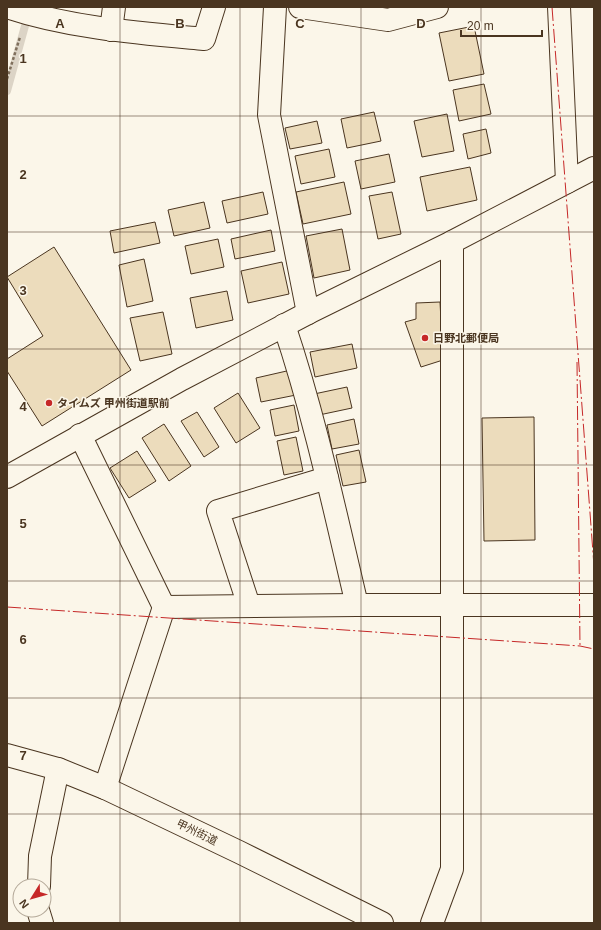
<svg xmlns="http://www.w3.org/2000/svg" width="601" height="930" viewBox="0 0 601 930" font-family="Arial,'Noto Sans JP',sans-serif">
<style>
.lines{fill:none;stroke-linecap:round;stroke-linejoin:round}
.stream{stroke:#dcd4c6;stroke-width:8}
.building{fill:#ecdcbc;stroke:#4a3520}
.minor-casing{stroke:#4a3520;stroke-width:24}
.major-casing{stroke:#4a3520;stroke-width:24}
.path{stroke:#7f6f5c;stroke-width:2.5;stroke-dasharray:3 2;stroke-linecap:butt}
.minor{stroke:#fbf6e9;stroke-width:22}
.major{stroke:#fbf6e9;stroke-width:22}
.power{stroke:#c62828;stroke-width:1;stroke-dasharray:14 3 2 3;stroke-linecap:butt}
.grid{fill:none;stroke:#4a3520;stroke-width:1;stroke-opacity:0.55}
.poi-dot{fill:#c62828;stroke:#fbf6e9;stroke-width:1.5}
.labels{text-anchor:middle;stroke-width:3;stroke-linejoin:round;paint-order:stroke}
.poi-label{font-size:11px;font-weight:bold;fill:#4a3520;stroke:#fbf6e9;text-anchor:start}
.street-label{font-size:11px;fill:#4a3520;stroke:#fbf6e9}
.grid-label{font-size:13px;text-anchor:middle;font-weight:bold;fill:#4a3520;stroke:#fbf6e9;stroke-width:3;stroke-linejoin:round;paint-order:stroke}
</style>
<rect width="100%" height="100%" fill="#fbf6e9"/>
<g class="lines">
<path class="stream" d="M7 91 28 15"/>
</g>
<g class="building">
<path d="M474 26 484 74 449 81 439 33Z"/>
<path d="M484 84 491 114 459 121 453 90Z"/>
<path d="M374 112 381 141 347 148 341 119Z"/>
<path d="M447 114 454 151 422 157 414 121Z"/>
<path d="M317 121 322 143 290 149 285 128Z"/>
<path d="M486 129 491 153 468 159 463 134Z"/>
<path d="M329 149 335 177 301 184 295 156Z"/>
<path d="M389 154 395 182 361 189 355 161Z"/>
<path d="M470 167 477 200 427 211 420 177Z"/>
<path d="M344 182 351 214 303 224 296 192Z"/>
<path d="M263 192 268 214 227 223 222 201Z"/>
<path d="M392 192 401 234 378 239 369 196Z"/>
<path d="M204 202 210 228 174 236 168 210Z"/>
<path d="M155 222 160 243 114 253 110 231Z"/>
<path d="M342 229 350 270 314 278 306 236Z"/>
<path d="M271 230 275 251 235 259 231 239Z"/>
<path d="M218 239 224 267 191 274 185 246Z"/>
<path d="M54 247 131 370 42 426 7 371V359L43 336 7 277Z"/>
<path d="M144 259 153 301 127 307 119 265Z"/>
<path d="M282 262 289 294 248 303 241 271Z"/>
<path d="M227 291 233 320 196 328 190 298Z"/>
<path d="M440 302 443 360 421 367 405 322 416 319V303Z"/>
<path d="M163 312 172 354 140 361 130 318Z"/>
<path d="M352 344 357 368 315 377 310 352Z"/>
<path d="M291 370 296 395 261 402 256 378Z"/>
<path d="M347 387 352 408 319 415 314 394Z"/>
<path d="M238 393 260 428 236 443 214 408Z"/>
<path d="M294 405 299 431 275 436 270 410Z"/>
<path d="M197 412 219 447 204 457 181 421Z"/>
<path d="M534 417 535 540 484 541 482 418Z"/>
<path d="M354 419 359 444 332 449 327 425Z"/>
<path d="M164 424 191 466 169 481 142 438Z"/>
<path d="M296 437 303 471 284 475 277 441Z"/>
<path d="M359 450 366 482 343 486 336 455Z"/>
<path d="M137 451 156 481 129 498 110 468Z"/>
</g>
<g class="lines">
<defs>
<g id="minor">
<path d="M7 7C70 28 138 33 204 39L214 7"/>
<path d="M275 7 269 115 308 313"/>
<path d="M300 7 388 20 437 7"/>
<path d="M559 7 567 182"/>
<path d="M111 30 114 7"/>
<path d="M284 325C315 417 335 512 357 605"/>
<path d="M80 435 164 607 357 605H594"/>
<path d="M7 477 182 379 308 313 452 242 594 168"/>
<path d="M249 606 218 511 327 478"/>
<path d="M105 788 164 607"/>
<path d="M39 886 40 856 58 769"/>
<path d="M38 910 42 923"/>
<path d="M432 923 452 869V242"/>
</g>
<path id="major" d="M7 755 58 769 105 788 239 852 382 923"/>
</defs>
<use href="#minor" class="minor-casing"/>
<use href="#major" class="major-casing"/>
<path class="path" d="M7 79 20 37"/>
<use href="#minor" class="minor"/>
<use href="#major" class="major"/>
<g class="power">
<path d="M552 7 594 566"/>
<path d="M577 362 580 646"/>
<path d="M7 607 580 646 594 649"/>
</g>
</g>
<path class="grid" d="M120 7V923M240 7V923M361 7V923M481 7V923M7 116H594M7 232H594M7 349H594M7 465H594M7 581H594M7 698H594M7 814H594"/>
<g class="poi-dot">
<circle cx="425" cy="338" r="4"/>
<circle cx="49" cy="403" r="4"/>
</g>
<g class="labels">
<g class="poi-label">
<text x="433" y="342">日野北郵便局</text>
<text x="57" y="407">タイムズ 甲州街道駅前</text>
</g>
<g class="street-label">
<text transform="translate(197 832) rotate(26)" y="4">甲州街道</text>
</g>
</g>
<g class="grid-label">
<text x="60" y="28">A</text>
<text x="180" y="28">B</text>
<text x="300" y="28">C</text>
<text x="421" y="28">D</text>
<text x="23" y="63">1</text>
<text x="23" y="179">2</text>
<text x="23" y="295">3</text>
<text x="23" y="411">4</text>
<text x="23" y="528">5</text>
<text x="23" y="644">6</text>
<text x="23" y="760">7</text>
</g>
<rect width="601" height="930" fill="none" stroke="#4a3520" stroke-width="16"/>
<g transform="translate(32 898) rotate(233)"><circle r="19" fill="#fbf6e9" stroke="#b4a999"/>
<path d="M0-3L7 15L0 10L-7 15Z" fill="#c62828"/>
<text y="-6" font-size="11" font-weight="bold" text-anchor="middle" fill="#4a3520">N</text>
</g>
<path d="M461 30v6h81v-6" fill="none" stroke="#4a3520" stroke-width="2"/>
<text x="467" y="30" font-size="12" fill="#4a3520" stroke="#fbf6e9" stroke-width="3" paint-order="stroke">20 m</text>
</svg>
